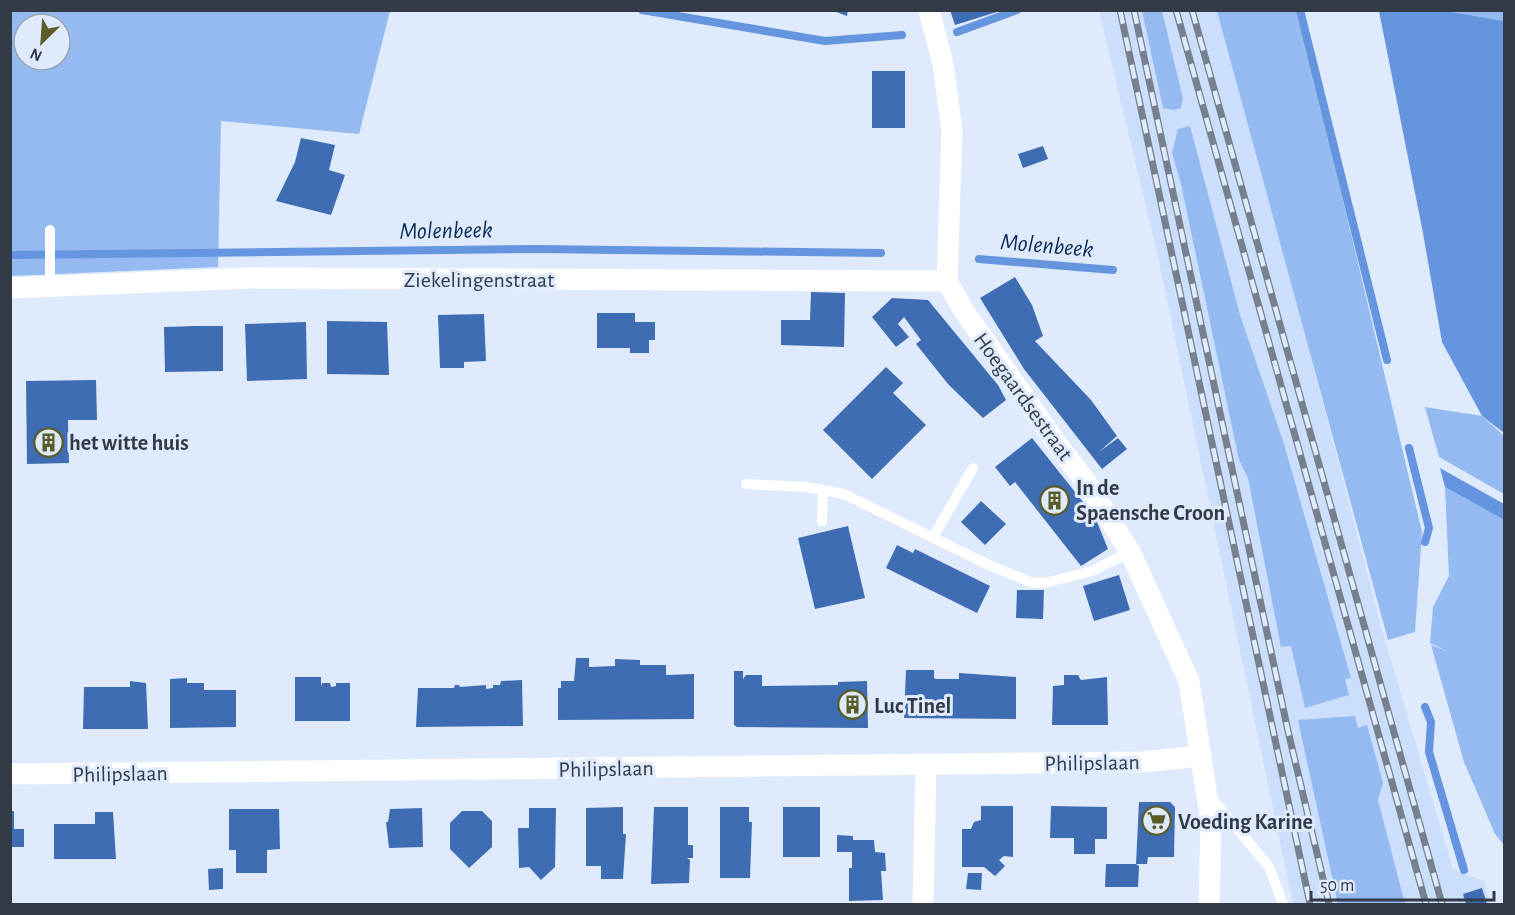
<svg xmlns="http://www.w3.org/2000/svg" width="1515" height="915" viewBox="0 0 1515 915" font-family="'Alegreya Sans',sans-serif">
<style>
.built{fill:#cbdefb}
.green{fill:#95baf1;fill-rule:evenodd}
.water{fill:#6595df}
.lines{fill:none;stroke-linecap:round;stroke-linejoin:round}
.stream{stroke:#6595df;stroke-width:8}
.building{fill:#3f6db3}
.service{stroke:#fff;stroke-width:10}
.minor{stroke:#fff;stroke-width:21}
.rail-casing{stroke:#76808e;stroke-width:7}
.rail{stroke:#dfebfd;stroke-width:4.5;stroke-dasharray:14;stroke-linecap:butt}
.labels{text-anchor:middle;stroke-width:6;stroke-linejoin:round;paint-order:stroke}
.street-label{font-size:22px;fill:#333b47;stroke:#dfebfd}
.poi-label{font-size:22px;font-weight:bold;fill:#333b47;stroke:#dfebfd;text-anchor:start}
.water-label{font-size:24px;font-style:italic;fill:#072754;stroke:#dfebfd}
</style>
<rect width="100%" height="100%" fill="#dfebfd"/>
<path class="built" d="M1099 11H1220L1384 637 1453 869 1484 881 1490 904H1293L1157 252Z"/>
<g class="green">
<path d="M10 11H390L359 134 221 121 218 267 11 276ZM24 24H60V60H24Z"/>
<path d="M1142 11H1162L1183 99 1181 108 1173 110 1163 108Z"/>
<path d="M1217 11H1298L1422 532 1415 632 1388 640Z"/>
<path d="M1447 11H1504V21L1448 11Z"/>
<path d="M1190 126 1240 315 1284 444 1351 678 1345 679 1349 695 1305 708 1291 646 1281 647 1248 478 1239 460 1181 184 1172 153 1178 129Z"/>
<path d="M1425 407 1482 416 1504 436V494L1439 457Z"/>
<path d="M1445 487 1504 520V845L1495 834 1464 762 1431 645 1447 651 1430 643 1433 607 1449 576Z"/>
<path d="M1355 716 1358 728 1367 725 1383 783 1378 800 1405 904H1338L1298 720Z"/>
</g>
<g class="water">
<path d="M1379 11H1447L1504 21V433L1482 416 1442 342 1423 233Z"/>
<path d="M1440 468 1504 504V520L1445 487Z"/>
</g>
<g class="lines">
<g class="stream">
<path d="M642 10 825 41 902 35"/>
<path d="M1300 10 1387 360"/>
<path d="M957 32 1017 10"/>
<path d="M10 255 536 249 881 253"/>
<path d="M979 259 1113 270"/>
<path d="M1409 448 1429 528 1425 542"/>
<path d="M1425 707 1431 722 1429 752 1464 870"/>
</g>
</g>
<g class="building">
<path d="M831 10H848L847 16Z"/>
<path d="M950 10H1000V11L955 25Z"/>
<rect x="872" y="71" width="33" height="57"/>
<path d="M301 138 335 145 329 170 345 175 331 215 276 201 295 162Z"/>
<path d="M1043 146 1048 159 1023 168 1018 154Z"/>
<path d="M1015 277 1032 305 1043 336 1035 341 1091 400 1117 436 1099 452 1118 438 1127 449 1102 469 1024 369 980 298Z"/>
<path d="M811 292 845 293 844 347 781 345V320H810Z"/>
<path d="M892 298 928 300 998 385 1006 400 983 418 948 384 916 344 921 340 904 317 898 324 909 337 896 347 872 317Z"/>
<path d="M597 313H635V322H655V340H649V353H630V348H597Z"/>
<path d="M484 314 486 361 464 362V368H440L438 315Z"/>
<path d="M327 321 387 322 389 375 327 374Z"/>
<path d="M306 322 307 379 247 381 245 324Z"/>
<path d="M195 326H223V371L165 372 164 327Z"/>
<path d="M886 367 903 383 893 393 926 425 872 479 823 430Z"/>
<path d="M96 380 97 420H68L69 463 27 464 26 381Z"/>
<path d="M1032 438 1095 517 1108 549 1081 566 1015 482 1010 486 995 467Z"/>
<path d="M981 501 1006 524 985 545 961 522Z"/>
<path d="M848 526 865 598 815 609 798 538Z"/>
<path d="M897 545 913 553 915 549 990 586 977 613 886 568Z"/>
<path d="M1119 575 1130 610 1094 621 1083 586Z"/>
<path d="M1017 590H1044L1043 619 1016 618Z"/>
<path d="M576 658H589V667L615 666V659L640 660V665H666V675L694 674V719L558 720V688H561V681H574Z"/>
<path d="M906 670H934V678L936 679H959V673L1016 677V719L904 718Z"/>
<path d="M734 671H743V679L746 675H762V686L838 685V682L867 681 868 728 737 727 734 725Z"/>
<path d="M1064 675H1078L1081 680 1107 677 1108 725H1052L1053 686 1064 685Z"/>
<path d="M295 677H321V687L322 683H330L331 687 336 686V683H350V721H295Z"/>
<path d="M187 678V683H204V690H236V727L170 728V679Z"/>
<path d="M522 680 523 726 416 727 418 688H454L455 685H459L460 687 486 685V689L493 688V685H500L501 681Z"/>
<path d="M130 681 146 683 148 729H83L84 687H130Z"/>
<path d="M1139 802H1170L1175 807 1174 857H1148L1147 864H1136L1139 866 1138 887H1105L1106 864H1136Z"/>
<path d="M981 806H1013V857L1004 856 999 860 1005 866 995 876 984 867H962V829H971L974 822 981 820Z"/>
<path d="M1051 806 1107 807V839H1095V854H1074V838H1050Z"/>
<path d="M623 807V834H626L623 879H601V866H586V808Z"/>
<path d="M654 807H688V845H693V858H687L690 860 689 883 651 884Z"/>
<path d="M720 807H749V822H752L750 878H720Z"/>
<rect x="783" y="807" width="37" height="50"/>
<path d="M422 808 423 847 389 848 386 822H388L390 809Z"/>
<path d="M529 808H556L555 867 541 880 529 867 519 868 518 828H529Z"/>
<path d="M229 809H279L280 849 267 850V873H236V850H229Z"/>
<path d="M10 811H14V829H24V847H10Z"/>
<path d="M462 811H482L492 821V847L469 868 450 849V823Z"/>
<path d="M95 812H113L116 859H54V824H95Z"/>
<path d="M837 835 853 836V840H874L875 852 885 853 886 871H881L883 900 849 901V868H852V852H837Z"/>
<path d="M223 868V889L209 890 208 869Z"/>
<path d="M968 873H982L981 890 966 889Z"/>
<path d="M1482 888 1487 904H1466L1463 894Z"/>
</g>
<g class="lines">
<g class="service">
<path d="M50 286V230"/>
<path d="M746 484 806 487 844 494 991 566 1033 583H1045L1092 571 1130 552"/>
<path d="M822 521 823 490"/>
<path d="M933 537 973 468"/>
<path d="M1211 797 1269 867 1283 904"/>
</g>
<g class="minor">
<path d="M929 10 943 64 952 130 947 281 964 311 1057 444 1087 483 1130 552 1189 681 1211 822 1209 904"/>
<path d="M10 288 250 278 947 281"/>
<path d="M10 774 1141 762 1201 756"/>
<path d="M923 904 926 764"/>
</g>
<defs>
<g id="rail">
<path d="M1120 10 1310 904"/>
<path d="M1134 10 1288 731 1329 904"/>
<path d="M1176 10 1426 904"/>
<path d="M1192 10 1442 904"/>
</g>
</defs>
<use href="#rail" class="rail-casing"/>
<use href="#rail" class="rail"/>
</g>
<defs>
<symbol id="building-ring" viewBox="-11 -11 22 22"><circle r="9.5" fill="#dfebfd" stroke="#5c5c29" stroke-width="1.5"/><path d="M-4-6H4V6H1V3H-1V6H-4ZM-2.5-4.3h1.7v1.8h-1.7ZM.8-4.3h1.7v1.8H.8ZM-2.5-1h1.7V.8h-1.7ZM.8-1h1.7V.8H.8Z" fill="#5c5c29"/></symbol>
<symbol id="supermarket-ring" viewBox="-11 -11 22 22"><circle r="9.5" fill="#dfebfd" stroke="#5c5c29" stroke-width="1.5"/><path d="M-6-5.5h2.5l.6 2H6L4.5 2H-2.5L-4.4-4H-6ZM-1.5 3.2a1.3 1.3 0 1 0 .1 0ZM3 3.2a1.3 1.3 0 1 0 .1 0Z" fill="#5c5c29"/></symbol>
</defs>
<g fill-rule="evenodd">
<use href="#building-ring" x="32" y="426" width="33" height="33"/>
<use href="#building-ring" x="1038" y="484" width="33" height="33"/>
<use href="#building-ring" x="836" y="688" width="33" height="33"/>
<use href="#supermarket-ring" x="1140" y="804" width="33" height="33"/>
</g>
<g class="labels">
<g class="street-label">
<text x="479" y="287">Ziekelingenstraat</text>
<text transform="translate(1024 396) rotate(54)" y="8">Hoegaardsestraat</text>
<text transform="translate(1092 762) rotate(-1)" y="8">Philipslaan</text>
<text transform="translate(606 768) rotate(-1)" y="8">Philipslaan</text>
<text transform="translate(120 773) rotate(-1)" y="8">Philipslaan</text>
</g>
<g class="poi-label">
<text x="69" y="450">het witte huis</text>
<text x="1076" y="495">In de<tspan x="1076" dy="25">Spaensche Croon</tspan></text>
<text x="874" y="713">Luc Tinel</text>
<text x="1178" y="829">Voeding Karine</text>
</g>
<g class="water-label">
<text transform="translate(446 230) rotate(-1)" y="8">Molenbeek</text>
<text transform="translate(1047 245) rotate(5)" y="8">Molenbeek</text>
</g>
</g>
<rect width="1515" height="915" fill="none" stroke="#333b47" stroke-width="24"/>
<g transform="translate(42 42) rotate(205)"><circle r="28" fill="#dfebfd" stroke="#9aa5b4" stroke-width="1.5"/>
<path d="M0-4.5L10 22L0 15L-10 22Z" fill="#5c5c29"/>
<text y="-9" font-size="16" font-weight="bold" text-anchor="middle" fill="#333b47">N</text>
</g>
<path d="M1311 891v9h183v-9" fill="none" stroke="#333b47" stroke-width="3"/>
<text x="1320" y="891" font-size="18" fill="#333b47" stroke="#dfebfd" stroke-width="4.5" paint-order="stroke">50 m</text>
</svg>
